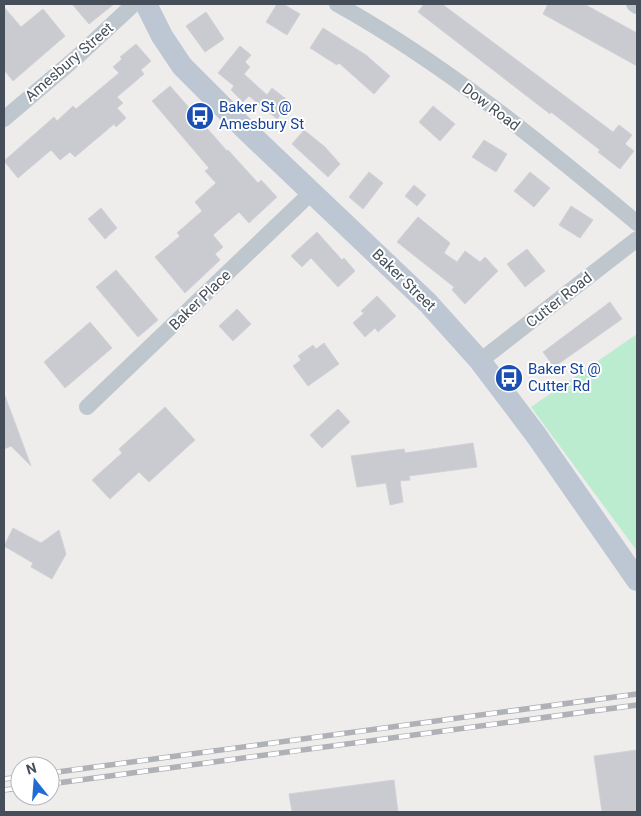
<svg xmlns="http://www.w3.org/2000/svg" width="641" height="816" viewBox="0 0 641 816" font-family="Roboto,sans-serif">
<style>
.green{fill:#bbeccf}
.building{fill:#cacbd1;stroke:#d0d2d8}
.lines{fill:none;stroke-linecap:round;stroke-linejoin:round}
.street{stroke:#bec6ce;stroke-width:16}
.secondary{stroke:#bdc7d3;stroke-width:22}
.rail-casing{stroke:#afb1b6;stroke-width:5.5}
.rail{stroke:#fff;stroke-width:4;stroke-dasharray:11;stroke-linecap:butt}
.labels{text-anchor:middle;stroke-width:4;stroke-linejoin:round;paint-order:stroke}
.street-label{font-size:15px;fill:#464f59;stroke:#fff}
.transit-label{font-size:15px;fill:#164399;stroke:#fff;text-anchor:start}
</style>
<rect width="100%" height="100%" fill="#efecec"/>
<path class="green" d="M637 334V551L531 407Z"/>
<g class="building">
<path d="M72 4H114L89 24Z"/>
<path d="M277 4H283L300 14 287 35 266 22Z"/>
<path d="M424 4H442L613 132 619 125 632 135 625 144 634 151 620 169 598 152 600 150 551 112 550 114 418 12Z"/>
<path d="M548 4H584L637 33V66L543 14Z"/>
<path d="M4 7 21 27 43 9 65 36 13 81 4 70Z"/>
<path d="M206 12 224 39 205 52 186 26Z"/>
<path d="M323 28 366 55 390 76 374 94 339 63 337 65 310 48Z"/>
<path d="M136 44 151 61 141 70 144 74 117 97 123 103 117 108 126 118 116 127 114 124 75 157 70 152 60 160 51 150 18 178 4 161 54 117 57 121 73 106 76 109 119 73 113 67 122 59 120 57Z"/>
<path d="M240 46 251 55 245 62 250 67 244 74 267 95 272 88 291 103 277 119 249 96 243 102 231 90 234 86 218 73Z"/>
<path d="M170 86 227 151 228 150 258 183 261 180 277 197 249 223 239 212 213 235 223 247 215 254 220 260 185 293 155 257 180 236 177 233 202 211 195 202 216 183 205 171 209 168 152 101Z"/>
<path d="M433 106 455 124 440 141 419 122Z"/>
<path d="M304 130 325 147 340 164 328 177 292 144Z"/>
<path d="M484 140 507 154 496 172 472 157Z"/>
<path d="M369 172 383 183 363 209 349 197Z"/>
<path d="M530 172 550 188 534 207 514 191Z"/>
<path d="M414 185 426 195 417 206 405 196Z"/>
<path d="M571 206 593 220 580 238 559 225Z"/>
<path d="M101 208 117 228 105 239 88 219Z"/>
<path d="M418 217 450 243 444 253 457 262 465 251 480 262 485 257 498 271 465 304 452 290 454 287 397 242Z"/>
<path d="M317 232 342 260 344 258 355 271 338 287 311 258 302 267 291 256Z"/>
<path d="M527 249 545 271 525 287 507 264Z"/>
<path d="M116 270 158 320 138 337 96 287Z"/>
<path d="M377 296 396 316 378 332 375 328 365 337 353 323 364 313 361 311Z"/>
<path d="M610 302 622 319 554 367 543 352Z"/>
<path d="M237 309 251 324 233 341 219 326Z"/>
<path d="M90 322 112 348 65 388 44 362Z"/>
<path d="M324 343 339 364 308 386 293 366 301 360 298 356 313 345 316 349Z"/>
<path d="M4 396H5L31 466 11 446 4 449Z"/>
<path d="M165 407 195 440 149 482 139 472 110 499 92 480 122 453 119 449Z"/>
<path d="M338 409 350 422 322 448 310 435Z"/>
<path d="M473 443 477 467 409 476 410 480 400 481 403 502 390 505 386 483 357 487 351 456 404 449 405 453Z"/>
<path d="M13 528 41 543 59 530 66 554 52 579 31 567 33 563 4 546Z"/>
<path d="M637 750V812H602L594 756Z"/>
<path d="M394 780 398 812H292L289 794Z"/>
</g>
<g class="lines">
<g class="street">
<path d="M337 4C445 64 542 144 637 223"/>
<path d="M634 4 637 6"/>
<path d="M4 119 77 57 134 4"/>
<path d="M480 361 637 239"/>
<path d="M87 407 312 192"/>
</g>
<path class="secondary" d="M146 4 162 36 182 66 245 129 428 303 480 361 536 435 637 580"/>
<defs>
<g id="rail">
<path d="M50 773 637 694"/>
<path d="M4 779 20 777"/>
<path d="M50 784 637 705"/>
<path d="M4 790 20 788"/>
</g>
</defs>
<use href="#rail" class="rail-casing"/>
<use href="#rail" class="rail"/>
</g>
<defs>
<symbol id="bus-disc" viewBox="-11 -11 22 22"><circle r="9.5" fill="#1a4fb4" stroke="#fff"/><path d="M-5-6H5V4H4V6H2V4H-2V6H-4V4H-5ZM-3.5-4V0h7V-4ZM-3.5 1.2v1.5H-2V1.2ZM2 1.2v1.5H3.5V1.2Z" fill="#fff"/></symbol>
</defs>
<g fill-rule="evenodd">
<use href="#bus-disc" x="184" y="100" width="32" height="32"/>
<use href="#bus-disc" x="493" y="362" width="32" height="32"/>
</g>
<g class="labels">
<g class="street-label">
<text transform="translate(69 62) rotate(-41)" y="5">Amesbury Street</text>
<text transform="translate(491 107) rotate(37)" y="5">Dow Road</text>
<text transform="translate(404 280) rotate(44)" y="5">Baker Street</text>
<text transform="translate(200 300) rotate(-44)" y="5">Baker Place</text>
<text transform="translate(559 300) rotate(-38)" y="5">Cutter Road</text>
</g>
<g class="transit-label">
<text x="219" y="112">Baker St @<tspan x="219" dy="17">Amesbury St</tspan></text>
<text x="528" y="374">Baker St @<tspan x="528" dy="17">Cutter Rd</tspan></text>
</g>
</g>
<rect width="641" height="816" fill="none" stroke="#464f59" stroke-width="10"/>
<g transform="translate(35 781) rotate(343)"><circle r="24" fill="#ffffff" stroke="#b5b9bd"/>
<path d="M0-4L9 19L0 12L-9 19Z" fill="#216bd4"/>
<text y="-8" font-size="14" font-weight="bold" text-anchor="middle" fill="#464f59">N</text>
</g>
</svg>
